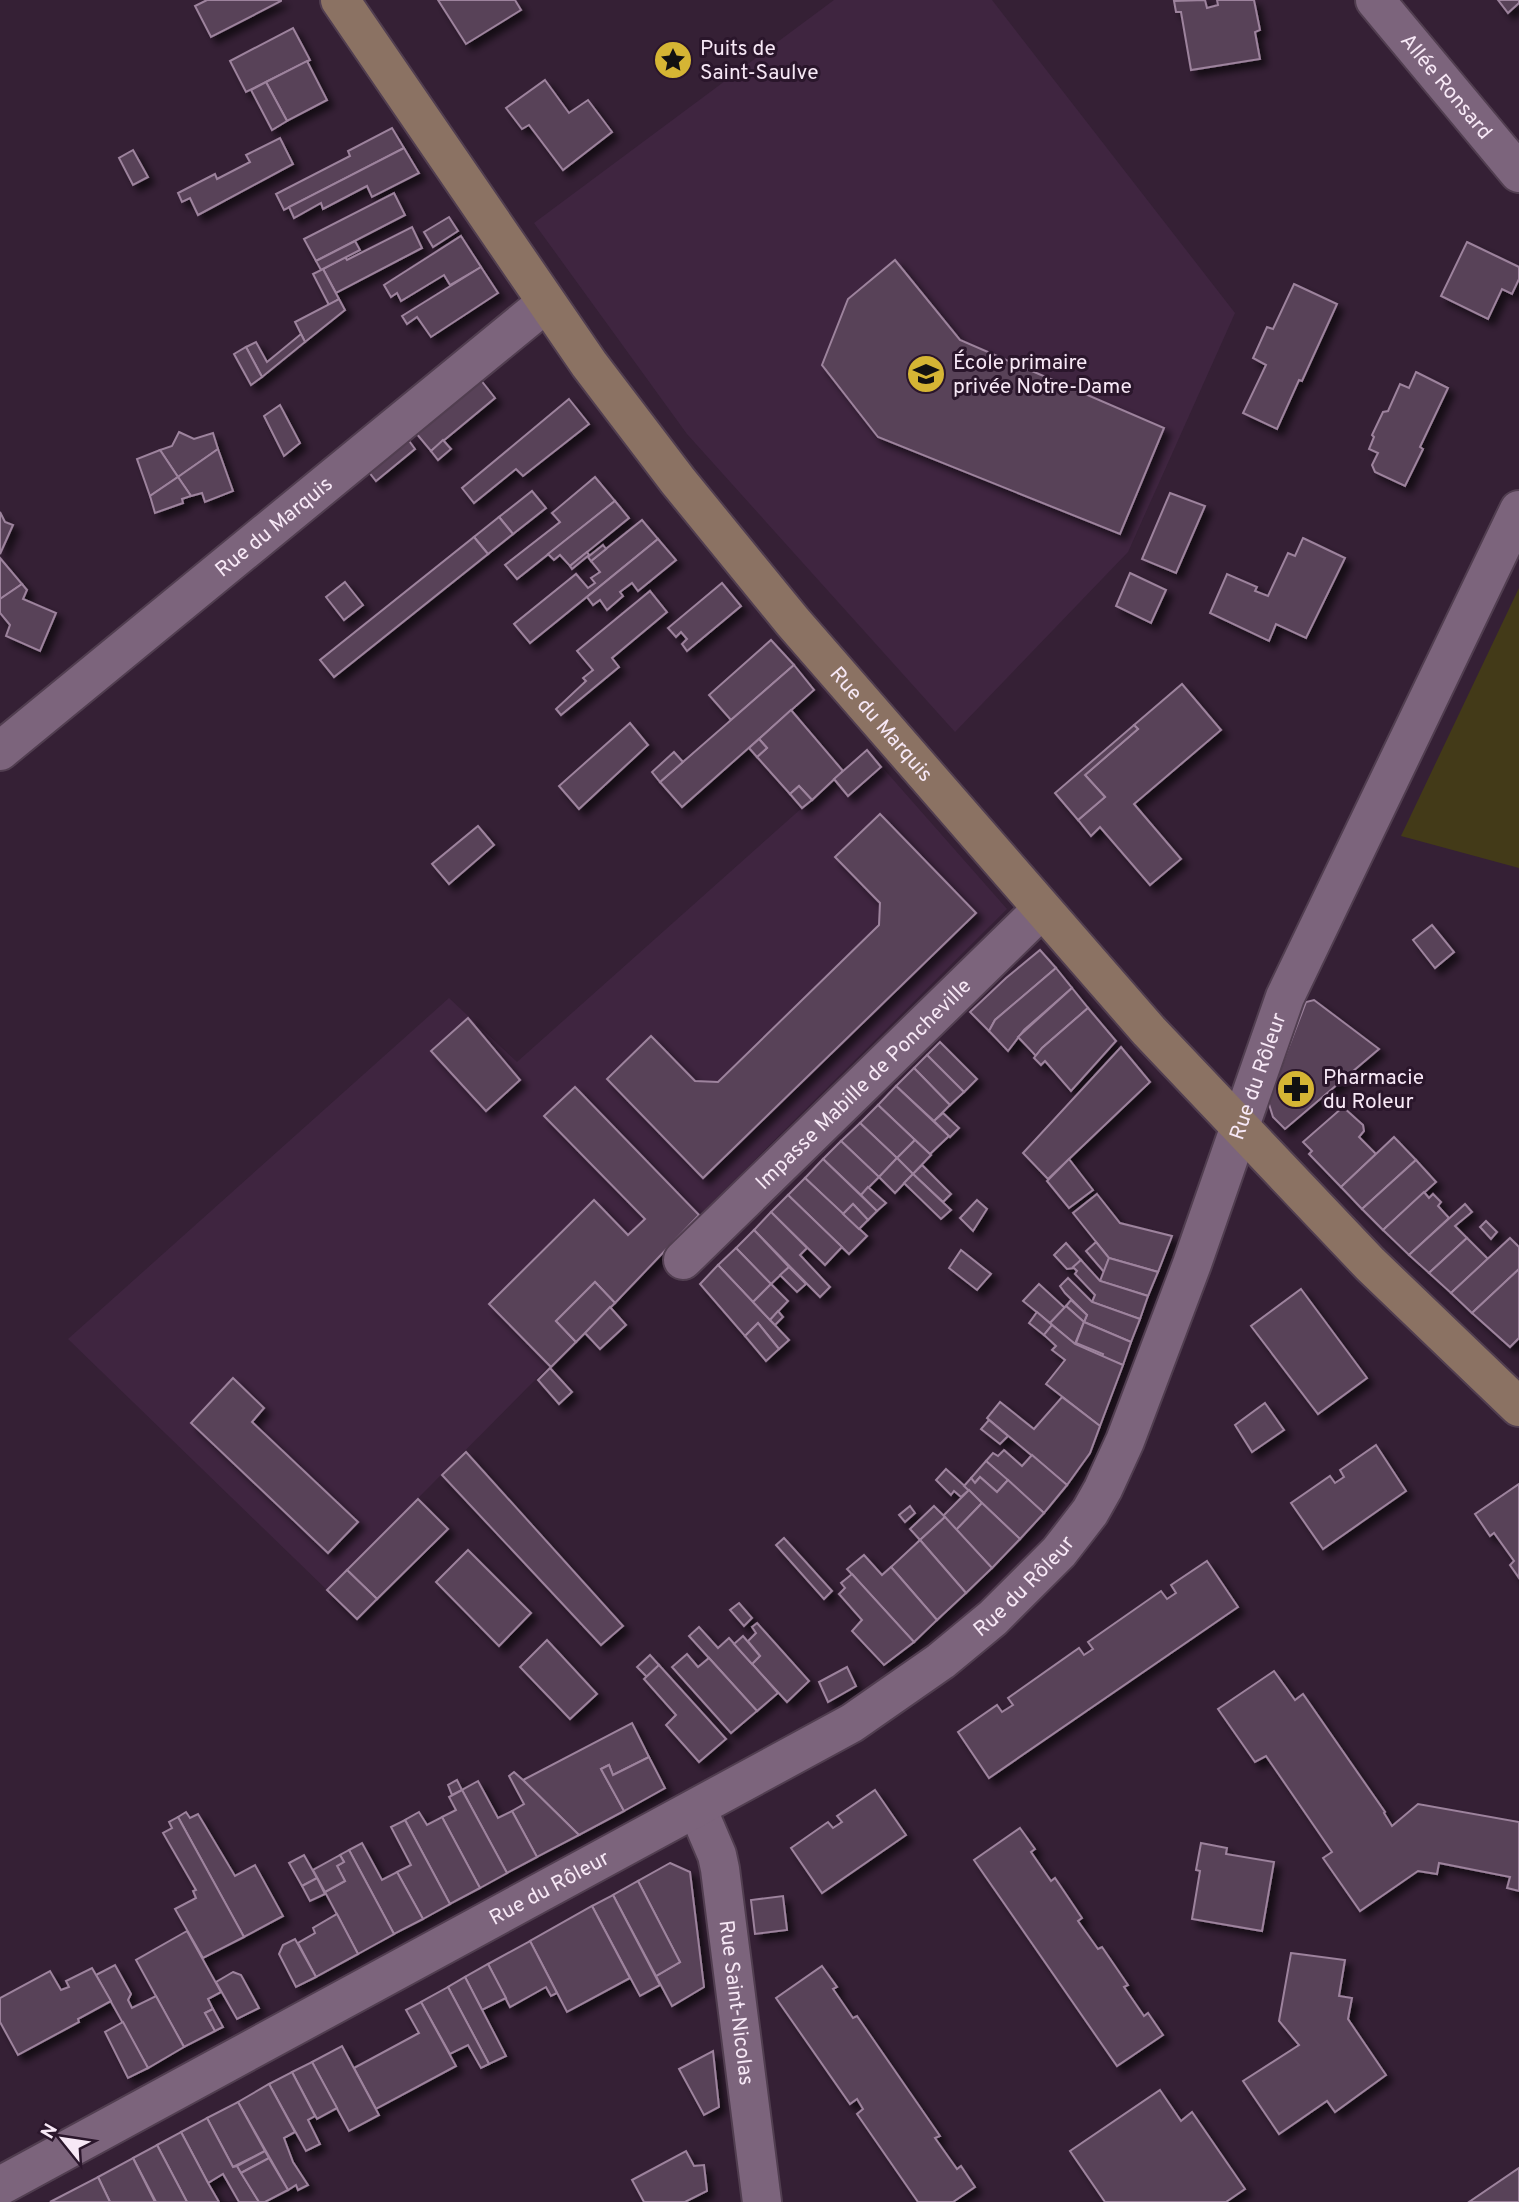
<svg xmlns="http://www.w3.org/2000/svg" width="1519" height="2202" viewBox="0 0 1519 2202" font-family="Overpass,sans-serif">
<style>
.built{fill:#3f2540}
.green{fill:#433a18}
.building{fill:#594259;stroke:#9d839d;stroke-width:2;filter:url(#shadow)}
.lines{fill:none;stroke-linecap:round;stroke-linejoin:round}
.minor-casing{stroke:#513e50;stroke-width:42}
.tertiary-casing{stroke:#513e50;stroke-width:42}
.secondary-casing{stroke:#513e50;stroke-width:42}
.minor{stroke:#7c647c;stroke-width:38}
.tertiary{stroke:#7c647c;stroke-width:38}
.secondary{stroke:#8b7263;stroke-width:38}
.labels{text-anchor:middle;stroke-width:6;stroke-linejoin:round;paint-order:stroke}
.poi-label{font-size:21px;fill:#f7e8f6;stroke:#2a162b;text-anchor:start}
.street-label{font-size:21px;fill:#f7e8f6;stroke:#2a162b}
</style>
<defs>
<filter id="shadow"><feDropShadow dx="6" dy="6" stdDeviation="3.5" flood-color="#0009"/></filter>
</defs>
<rect width="100%" height="100%" fill="#352035"/>
<g class="built">
<path d="M834 0H992L1235 313 1128 552 955 732 687 434 534 223Z"/>
<path d="M867 750 1007 909 653 1261 327 1590 68 1339 449 998 517 1062Z"/>
</g>
<path class="green" d="M1519 588V868L1401 836Z"/>
<g class="building">
<path d="M207 0H281V1L211 37 195 6Z"/>
<path d="M438 0H515L521 10 466 44Z"/>
<path d="M1205 0 1207 8 1218 5 1217 0H1254L1260 30 1255 32 1260 59 1191 70 1181 12H1176L1174 1Z"/>
<path d="M1498 0H1519V3L1508 13Z"/>
<path d="M293 28 310 60 246 92 230 61Z"/>
<path d="M307 61 327 100 287 121 266 82Z"/>
<path d="M545 80 569 113 588 100 612 132 563 170 529 125 522 129 506 108Z"/>
<path d="M266 82 287 121 272 130 251 90Z"/>
<path d="M392 128 404 148 284 210 276 194 350 156 348 151Z"/>
<path d="M280 138 293 164 198 215 190 198 182 202 178 193 215 174 217 179 250 162 246 155Z"/>
<path d="M404 148 419 173 372 197 367 186 323 209 321 203 294 218 289 207Z"/>
<path d="M133 150 148 177 133 185 119 158Z"/>
<path d="M394 193 405 215 316 261 304 239Z"/>
<path d="M449 217 458 231 433 247 424 232Z"/>
<path d="M412 227 422 248 336 293 323 269 345 257 347 260Z"/>
<path d="M461 236 481 267 450 285 444 275 401 301 397 293 391 297 384 285Z"/>
<path d="M355 241 360 250 321 270 316 261Z"/>
<path d="M1467 242 1519 267V279L1512 294 1502 289 1488 319 1441 296Z"/>
<path d="M895 260 960 340 1164 428 1120 534 878 437 822 365 848 299Z"/>
<path d="M481 267 498 293 431 337 417 317 407 324 402 316Z"/>
<path d="M323 269 339 299 329 305 313 274Z"/>
<path d="M1294 284 1337 304 1302 381 1299 380 1277 429 1243 413 1266 365 1253 358 1267 327 1273 329Z"/>
<path d="M339 299 345 310 305 342 295 322Z"/>
<path d="M301 334 305 342 262 377 246 347 256 342 267 362Z"/>
<path d="M246 347 262 377 251 385 234 354Z"/>
<path d="M1416 372 1448 388 1420 447 1423 449 1405 486 1375 472 1372 465 1378 453 1369 449 1374 437 1372 435 1383 412 1388 411 1400 384 1409 388Z"/>
<path d="M480 379 495 398 431 451 415 432Z"/>
<path d="M569 399 589 424 523 476 516 469 474 503 462 488Z"/>
<path d="M280 405 300 443 284 456 264 416Z"/>
<path d="M179 432 194 439 213 433 218 449 178 477 160 450 172 446Z"/>
<path d="M407 438 415 449 376 481 368 471Z"/>
<path d="M443 440 451 449 438 460 431 451Z"/>
<path d="M218 449 233 491 205 502 202 493 191 496 178 477Z"/>
<path d="M160 450 178 477 150 496 137 459Z"/>
<path d="M178 477 191 496 182 499 183 503 155 513 150 496Z"/>
<path d="M595 477 615 501 517 579 505 565 560 522 552 513Z"/>
<path d="M532 491 546 508 513 534 499 517Z"/>
<path d="M1170 493 1205 506 1176 573 1142 559Z"/>
<path d="M615 501 629 518 570 566 560 555 554 560 548 554Z"/>
<path d="M0 512 5 522 13 525 0 554Z"/>
<path d="M499 517 513 534 488 554 474 537Z"/>
<path d="M642 520 658 539 530 643 514 624 576 574 588 588 595 583 591 578 600 572 591 561Z"/>
<path d="M474 537 488 554 334 677 320 660Z"/>
<path d="M1303 538 1345 558 1306 638 1276 624 1269 641 1210 613 1227 574 1257 587 1255 591 1268 596 1288 553 1295 556Z"/>
<path d="M658 539 676 560 638 591 632 583 620 592 623 596 607 610 600 600 593 605 587 597Z"/>
<path d="M603 545 606 549 591 561 588 557Z"/>
<path d="M587 552 589 555 572 569 570 566Z"/>
<path d="M0 558 22 584 0 599Z"/>
<path d="M1130 573 1166 590 1151 623 1116 606Z"/>
<path d="M345 582 363 605 344 620 326 597Z"/>
<path d="M722 583 741 606 687 651 682 644 687 639 681 632 676 637 668 628Z"/>
<path d="M22 584 27 590 23 599 56 613 40 651 6 636 10 625 0 613V599Z"/>
<path d="M650 591 667 612 612 658 619 667 561 715 556 709 586 681 583 678 593 670 577 651Z"/>
<path d="M771 640 794 665 731 720 709 695Z"/>
<path d="M794 665 814 690 682 807 660 782Z"/>
<path d="M1182 684 1221 730 1134 804 1181 859 1150 885 1100 827 1091 836 1078 820 1105 797 1085 775 1138 729 1134 725Z"/>
<path d="M791 710 843 771 812 800 799 786 790 794 757 757 767 748 759 739Z"/>
<path d="M630 723 648 745 579 809 559 786Z"/>
<path d="M1134 725 1138 729 1085 775 1105 797 1078 820 1055 793Z"/>
<path d="M759 739 767 748 757 757 749 748Z"/>
<path d="M867 750 881 767 848 796 834 779Z"/>
<path d="M674 752 683 762 660 782 652 772Z"/>
<path d="M799 786 812 800 802 808 790 794Z"/>
<path d="M880 814 976 913 703 1178 607 1079 651 1036 695 1081 718 1082 879 925 880 903 835 857Z"/>
<path d="M478 826 494 845 449 884 432 864Z"/>
<path d="M1432 925 1454 952 1435 968 1413 940Z"/>
<path d="M1040 950 1056 968 995 1020 989 1031 970 1012 1006 978Z"/>
<path d="M1056 968 1072 988 1024 1030 1008 1051 989 1031 995 1020Z"/>
<path d="M1072 988 1088 1008 1042 1048 1036 1056 1018 1037Z"/>
<path d="M1314 1000 1379 1049 1285 1129 1273 1117 1268 1101 1306 1002Z"/>
<path d="M1088 1008 1116 1041 1071 1091 1045 1061 1041 1065 1034 1058 1042 1048Z"/>
<path d="M468 1018 520 1080 486 1111 431 1051Z"/>
<path d="M940 1042 977 1079 964 1092 927 1055Z"/>
<path d="M1121 1047 1150 1082 1048 1179 1023 1153Z"/>
<path d="M927 1055 964 1092 950 1105 914 1068Z"/>
<path d="M914 1068 950 1105 934 1121 896 1086Z"/>
<path d="M896 1086 949 1136 930 1154 878 1105Z"/>
<path d="M575 1087 699 1215 615 1303 595 1282 556 1321 576 1342 551 1367 489 1304 594 1200 628 1235 645 1219 544 1116Z"/>
<path d="M878 1105 915 1140 897 1158 860 1123Z"/>
<path d="M1343 1107 1363 1125 1364 1131 1359 1137 1376 1154 1341 1187 1309 1154 1312 1151 1303 1142Z"/>
<path d="M943 1113 959 1128 950 1137 934 1121Z"/>
<path d="M860 1123 897 1158 879 1177 841 1141Z"/>
<path d="M1394 1137 1416 1160 1362 1209 1341 1187Z"/>
<path d="M915 1140 931 1155 913 1174 897 1158Z"/>
<path d="M841 1141 879 1177 861 1195 823 1159Z"/>
<path d="M897 1158 913 1174 895 1193 879 1177Z"/>
<path d="M823 1159 877 1211 868 1220 853 1204 843 1214 805 1178Z"/>
<path d="M1069 1159 1093 1190 1069 1208 1047 1181Z"/>
<path d="M1416 1160 1436 1182 1383 1230 1362 1209Z"/>
<path d="M922 1165 951 1194 943 1202 913 1174Z"/>
<path d="M913 1174 951 1210 941 1219 904 1183Z"/>
<path d="M805 1178 867 1236 849 1254 788 1195Z"/>
<path d="M868 1187 886 1203 877 1211 861 1195Z"/>
<path d="M1424 1192 1429 1198 1433 1194 1441 1202 1438 1206 1449 1218 1409 1255 1383 1230Z"/>
<path d="M1097 1194 1120 1223 1172 1236 1158 1272 1109 1258 1073 1213Z"/>
<path d="M788 1195 842 1247 825 1265 771 1212Z"/>
<path d="M977 1200 987 1209 973 1231 960 1218Z"/>
<path d="M853 1204 868 1220 859 1229 843 1214Z"/>
<path d="M1465 1204 1472 1212 1455 1226 1467 1238 1429 1273 1409 1255Z"/>
<path d="M771 1212 807 1248 800 1255 830 1287 820 1297 754 1230Z"/>
<path d="M1486 1221 1497 1232 1491 1239 1480 1227Z"/>
<path d="M754 1230 789 1267 771 1284 736 1248Z"/>
<path d="M1467 1238 1488 1259 1451 1293 1429 1273Z"/>
<path d="M1510 1238 1519 1247V1269L1472 1313 1451 1293Z"/>
<path d="M1096 1242 1109 1258 1104 1272 1086 1251Z"/>
<path d="M1066 1243 1081 1260 1074 1268 1067 1269 1054 1255Z"/>
<path d="M736 1248 771 1284 753 1302 718 1265Z"/>
<path d="M961 1250 991 1274 977 1290 949 1268Z"/>
<path d="M1109 1258 1158 1272 1148 1296 1100 1281Z"/>
<path d="M1081 1260 1100 1281 1148 1296 1140 1319 1092 1302 1095 1295 1075 1274 1077 1271 1073 1267Z"/>
<path d="M718 1265 789 1340 779 1349 758 1323 745 1336 700 1284Z"/>
<path d="M789 1267 806 1284 797 1292 780 1275Z"/>
<path d="M1519 1269V1338L1510 1347 1472 1313Z"/>
<path d="M1068 1278 1092 1302 1140 1319 1131 1342 1084 1322 1087 1315 1065 1293 1060 1286Z"/>
<path d="M595 1282 615 1303 576 1342 556 1321Z"/>
<path d="M771 1284 788 1301 770 1320 753 1302Z"/>
<path d="M1039 1284 1065 1308 1050 1323 1023 1301Z"/>
<path d="M1301 1289 1367 1378 1318 1414 1251 1326Z"/>
<path d="M1071 1300 1087 1315 1084 1322 1066 1306Z"/>
<path d="M1066 1306 1084 1322 1075 1344 1050 1323Z"/>
<path d="M610 1307 626 1325 600 1349 585 1333Z"/>
<path d="M778 1311 783 1317 775 1325 770 1320Z"/>
<path d="M1037 1312 1052 1325 1044 1335 1029 1323Z"/>
<path d="M1084 1322 1131 1342 1123 1365 1102 1357 1103 1354 1076 1343Z"/>
<path d="M758 1323 779 1349 766 1361 745 1336Z"/>
<path d="M1052 1325 1075 1344 1123 1365 1100 1426 1046 1384 1065 1360 1052 1350 1056 1346 1044 1335Z"/>
<path d="M550 1368 572 1392 559 1404 538 1380Z"/>
<path d="M233 1378 264 1408 252 1422 358 1522 328 1553 191 1423Z"/>
<path d="M1062 1397 1100 1426 1090 1453 1067 1485 987 1418 1000 1402 1034 1429Z"/>
<path d="M1265 1403 1284 1430 1252 1452 1235 1425Z"/>
<path d="M989 1420 1008 1436 1000 1444 981 1429Z"/>
<path d="M1376 1445 1406 1491 1323 1549 1291 1503 1330 1476 1335 1483 1344 1477 1340 1470Z"/>
<path d="M1004 1450 1022 1466 1032 1455 1067 1485 1044 1513 986 1461 993 1453 998 1456Z"/>
<path d="M466 1452 623 1626 601 1645 442 1475Z"/>
<path d="M986 1461 1008 1480 997 1492 980 1477 975 1483 971 1478Z"/>
<path d="M946 1469 969 1490 961 1497 954 1491 951 1495 936 1480Z"/>
<path d="M980 1477 997 1492 1008 1480 1044 1513 1020 1539 964 1486 971 1478 975 1483Z"/>
<path d="M1519 1484V1578L1510 1565 1514 1561 1494 1533 1490 1536 1475 1514Z"/>
<path d="M969 1490 982 1503 956 1530 943 1516Z"/>
<path d="M418 1499 448 1529 377 1599 347 1570Z"/>
<path d="M982 1503 1020 1539 992 1568 956 1530Z"/>
<path d="M910 1506 915 1513 905 1522 899 1515Z"/>
<path d="M934 1506 945 1517 920 1540 910 1529Z"/>
<path d="M945 1517 992 1568 966 1593 920 1540Z"/>
<path d="M784 1538 832 1591 824 1599 776 1545Z"/>
<path d="M920 1540 966 1593 937 1620 891 1567Z"/>
<path d="M468 1550 531 1613 499 1646 436 1582Z"/>
<path d="M864 1555 882 1575 891 1567 937 1620 914 1642 847 1569Z"/>
<path d="M1207 1561 1238 1607 989 1778 958 1732 997 1705 1002 1712 1013 1705 1008 1698 1079 1648 1084 1655 1093 1649 1088 1642 1161 1591 1167 1599 1176 1593 1171 1585Z"/>
<path d="M347 1570 377 1599 357 1619 327 1590Z"/>
<path d="M852 1574 914 1642 884 1665 852 1631 862 1620 839 1594 845 1588 841 1583Z"/>
<path d="M739 1603 752 1618 744 1626 730 1610Z"/>
<path d="M757 1623 809 1681 787 1702 752 1664 760 1656 748 1641 756 1633 752 1627Z"/>
<path d="M699 1627 718 1648 729 1638 778 1693 757 1711 689 1636Z"/>
<path d="M743 1636 760 1656 752 1664 734 1644Z"/>
<path d="M547 1640 597 1694 570 1719 520 1667Z"/>
<path d="M687 1654 698 1667 709 1658 757 1711 731 1733 672 1667Z"/>
<path d="M650 1655 659 1665 647 1677 637 1667Z"/>
<path d="M659 1665 726 1739 699 1762 666 1725 676 1715 644 1679Z"/>
<path d="M847 1667 856 1686 828 1702 819 1682Z"/>
<path d="M1274 1671 1295 1700 1303 1694 1385 1812 1384 1813 1392 1826 1418 1804 1519 1822V1891L1507 1888 1510 1877 1439 1863 1437 1874 1418 1871 1360 1911 1323 1858 1332 1852 1266 1756 1255 1762 1218 1709Z"/>
<path d="M632 1723 649 1757 613 1775 609 1765 601 1769 624 1811 579 1835 523 1780Z"/>
<path d="M649 1757 665 1788 624 1811 601 1769 609 1765 613 1775Z"/>
<path d="M514 1772 523 1780 579 1835 537 1857 512 1811 524 1804 509 1776Z"/>
<path d="M457 1780 462 1790 452 1795 448 1785Z"/>
<path d="M478 1781 498 1818 512 1811 537 1857 507 1873 462 1790Z"/>
<path d="M462 1790 507 1873 480 1888 442 1817 456 1810 449 1797Z"/>
<path d="M875 1790 906 1835 822 1893 791 1848 828 1822 833 1828 842 1822 837 1816Z"/>
<path d="M186 1812 190 1818 198 1814 235 1876 255 1865 283 1916 244 1937 178 1817Z"/>
<path d="M419 1812 427 1825 442 1817 480 1888 450 1904 405 1820Z"/>
<path d="M178 1817 244 1937 203 1958 175 1909 196 1898 193 1891 196 1890 163 1833 172 1828 169 1822Z"/>
<path d="M405 1820 450 1904 423 1919 397 1872 411 1865 391 1827Z"/>
<path d="M1020 1828 1035 1849 1031 1852 1051 1881 1055 1878 1082 1918 1078 1921 1098 1949 1102 1947 1128 1985 1124 1987 1144 2016 1148 2013 1163 2035 1117 2066 974 1860Z"/>
<path d="M362 1843 382 1880 397 1872 423 1919 394 1934 349 1850Z"/>
<path d="M1201 1843 1227 1848 1226 1854 1274 1862 1262 1931 1192 1919 1200 1871 1196 1870Z"/>
<path d="M349 1850 394 1934 358 1954 325 1892 345 1881 337 1866 344 1862 340 1855Z"/>
<path d="M304 1855 317 1878 302 1886 289 1863Z"/>
<path d="M340 1855 344 1862 337 1866 345 1881 325 1892 313 1870Z"/>
<path d="M670 1863 690 1872 704 1987 672 2006 656 1976 680 1962 638 1881Z"/>
<path d="M317 1878 325 1894 310 1901 302 1886Z"/>
<path d="M638 1881 680 1962 656 1976 613 1895Z"/>
<path d="M613 1895 660 1985 640 1996 592 1906Z"/>
<path d="M783 1896 787 1930 755 1934 751 1900Z"/>
<path d="M592 1906 630 1978 567 2012 530 1941Z"/>
<path d="M337 1914 358 1954 316 1977 298 1943 315 1933 313 1928Z"/>
<path d="M187 1931 221 1992 208 1999 213 2009 205 2013 215 2031 184 2047 136 1960Z"/>
<path d="M295 1939 316 1977 296 1987 279 1954 283 1945Z"/>
<path d="M530 1941 557 1993 551 1996 546 1987 510 2007 488 1964Z"/>
<path d="M1291 1953 1345 1960 1339 1996 1352 1998 1348 2019 1386 2075 1335 2112 1327 2101 1279 2134 1243 2081 1299 2045 1279 2021Z"/>
<path d="M488 1964 506 1998 482 2010 465 1977Z"/>
<path d="M115 1965 131 1994 128 2000 132 2008 156 1996 184 2047 148 2068 96 1975Z"/>
<path d="M822 1966 837 1987 833 1989 853 2018 857 2016 940 2136 935 2138 957 2169 961 2166 975 2187 953 2202H918L857 2114 863 2109 857 2099 850 2104 776 1998Z"/>
<path d="M92 1968 111 2001 78 2019 79 2022 18 2055 0 2022V1998L50 1971 61 1990 69 1987 66 1981Z"/>
<path d="M233 1972 241 1975 259 2008 237 2019 216 1982Z"/>
<path d="M465 1977 506 2056 489 2064 448 1987Z"/>
<path d="M448 1987 489 2064 481 2068 468 2045 450 2054 421 2002Z"/>
<path d="M421 2002 456 2066 376 2109 354 2068 419 2033 406 2010Z"/>
<path d="M213 2009 223 2027 215 2031 205 2013Z"/>
<path d="M123 2022 148 2068 128 2078 105 2032Z"/>
<path d="M342 2046 379 2115 349 2131 312 2062Z"/>
<path d="M713 2051 719 2107 704 2115 679 2069Z"/>
<path d="M312 2062 337 2108 317 2119 292 2072Z"/>
<path d="M292 2072 315 2116 308 2120 320 2144 306 2151 269 2084Z"/>
<path d="M269 2084 295 2132 284 2138 293 2162 308 2185 298 2190 296 2185 288 2190 238 2102Z"/>
<path d="M1160 2090 1181 2121 1192 2112 1245 2189 1226 2202H1105L1070 2151Z"/>
<path d="M238 2102 265 2151 233 2167 207 2118Z"/>
<path d="M207 2118 233 2167 237 2166 259 2202H239L223 2174 208 2183 181 2132Z"/>
<path d="M181 2132 208 2183 219 2202H187L157 2145Z"/>
<path d="M157 2145 187 2202H156L133 2158Z"/>
<path d="M265 2151 269 2158 241 2173 237 2166Z"/>
<path d="M686 2151 694 2166 704 2165 707 2191 685 2202H644L632 2180Z"/>
<path d="M133 2158 155 2202H110L98 2177Z"/>
<path d="M269 2158 288 2190 265 2202H259L241 2173Z"/>
<path d="M1519 2168V2202H1469Z"/>
<path d="M98 2177 110 2202H50Z"/>
</g>
<g class="lines">
<defs>
<g id="minor">
<path id="s1" d="M1375 0 1519 173"/>
<path id="s2" d="M0 751 546 303"/>
<path id="s3" d="M683 1260 1042 909"/>
<path id="s4" d="M697 1808 717 1855 720 1869 762 2202"/>
</g>
<g id="tertiary">
<path id="s5" d="M0 2186 852 1723 941 1661 993 1618 1059 1552 1090 1512 1103 1489 1125 1441 1192 1264 1285 997 1519 510"/>
</g>
<g id="secondary">
<path id="s6" d="M340 0 589 364 678 481 793 622 1149 1031 1370 1264 1519 1407"/>
</g>
</defs>
<use href="#minor" class="minor-casing"/>
<use href="#tertiary" class="tertiary-casing"/>
<use href="#secondary" class="secondary-casing"/>
<use href="#minor" class="minor"/>
<use href="#tertiary" class="tertiary"/>
<use href="#secondary" class="secondary"/>
</g>
<defs>
<symbol id="sight-disc" viewBox="-11 -11 22 22"><circle r="9.5" fill="#d5b534" stroke="#2a162b"/><path d="M0-6L1.8-2.2L6-1.7L2.9 1.2L3.7 5.4L0 3.3L-3.7 5.4L-2.9 1.2L-6-1.7L-1.8-2.2Z" fill="#111"/></symbol>
<symbol id="school-disc" viewBox="-11 -11 22 22"><circle r="9.5" fill="#d5b534" stroke="#2a162b"/><path d="M0-5L7-2L0 1L-7-2ZM-4 1L0 2.5L4 1V4Q0 6-4 4Z" fill="#111"/></symbol>
<symbol id="pharmacy-disc" viewBox="-11 -11 22 22"><circle r="9.5" fill="#d5b534" stroke="#2a162b"/><path d="M-2-6h4v4h4v4h-4v4h-4v-4h-4v-4h4Z" fill="#111"/></symbol>
</defs>
<g fill-rule="evenodd">
<use href="#sight-disc" x="651" y="38" width="44" height="44"/>
<use href="#school-disc" x="904" y="352" width="44" height="44"/>
<use href="#pharmacy-disc" x="1274" y="1067" width="44" height="44"/>
</g>
<g class="labels">
<g class="poi-label">
<text x="700" y="55">Puits de<tspan x="700" dy="24">Saint-Saulve</tspan></text>
<text x="953" y="369">École primaire<tspan x="953" dy="24">privée Notre-Dame</tspan></text>
<text x="1323" y="1084">Pharmacie<tspan x="1323" dy="24">du Roleur</tspan></text>
</g>
<g class="street-label">
<text dy="7" stroke="none"><textPath href="#s1" startOffset="112">Allée Ronsard</textPath></text>
<text dy="7" stroke="none"><textPath href="#s2" startOffset="354">Rue du Marquis</textPath></text>
<text dy="7" stroke="none"><textPath href="#s6" startOffset="905">Rue du Marquis</textPath></text>
<text dy="7" stroke="none"><textPath href="#s5" startOffset="1757">Rue du Rôleur</textPath></text>
<text dy="7" stroke="none"><textPath href="#s3" startOffset="252">Impasse Mabille de Poncheville</textPath></text>
<text dy="7" stroke="none"><textPath href="#s5" startOffset="1190">Rue du Rôleur</textPath></text>
<text dy="7" stroke="none"><textPath href="#s5" startOffset="625">Rue du Rôleur</textPath></text>
<text dy="7" stroke="none"><textPath href="#s4" startOffset="200">Rue Saint-Nicolas</textPath></text>
</g>
</g>
<g transform="translate(63 2139) rotate(300)" stroke="#2a162b" stroke-width="5" paint-order="stroke">
<path d="M0-5L12 26L0 18L-12 26Z" fill="#f7e8f6"/>
<text y="-10" font-size="19" font-weight="bold" text-anchor="middle" fill="#f7e8f6">N</text>
</g>
</svg>
